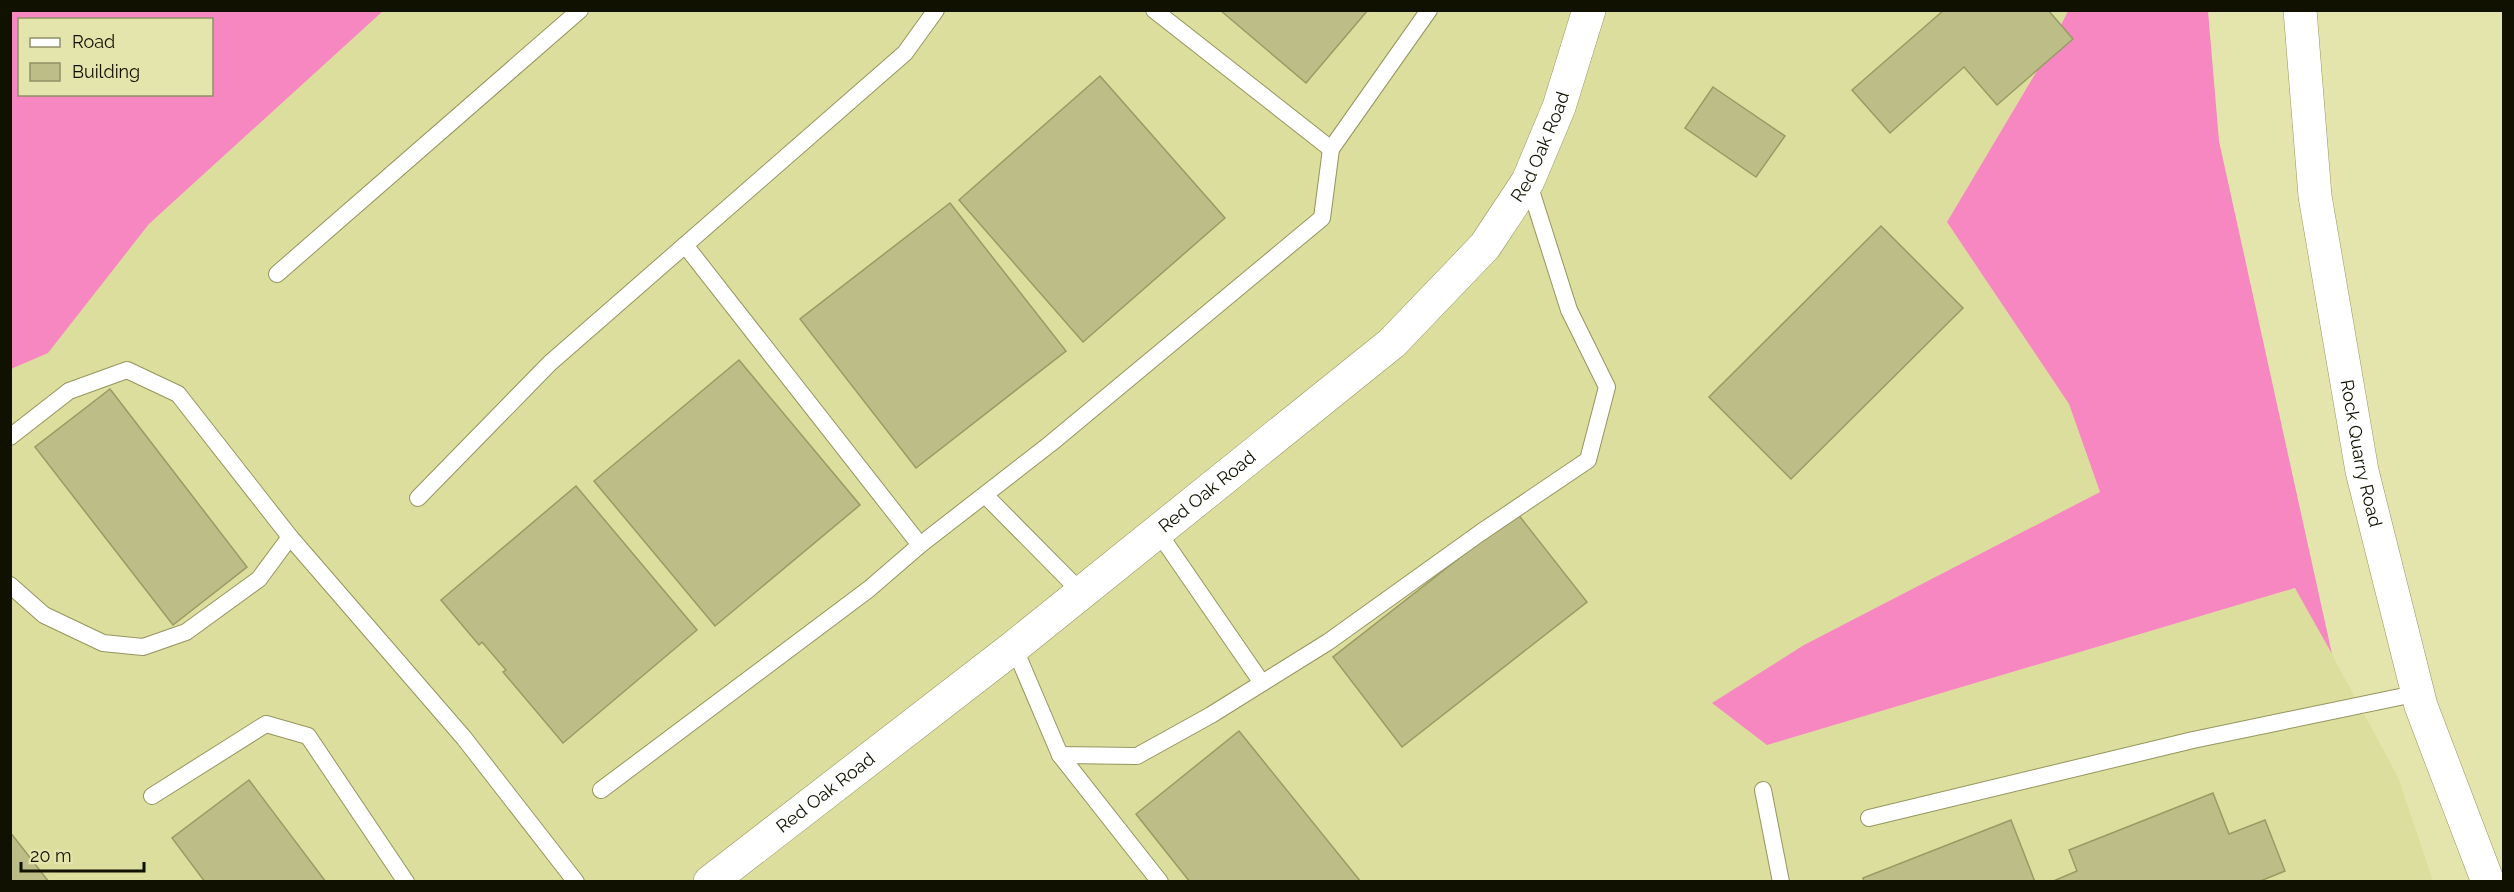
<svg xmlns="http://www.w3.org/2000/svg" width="2514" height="892" viewBox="0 0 2514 892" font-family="Raleway,sans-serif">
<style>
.built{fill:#dcde9d}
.forest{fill:#f787c1;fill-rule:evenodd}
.building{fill:#bdbe87;stroke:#9a9b64;stroke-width:1.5}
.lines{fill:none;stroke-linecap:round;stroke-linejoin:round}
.service-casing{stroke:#95955f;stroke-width:18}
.tertiary-casing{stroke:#95955f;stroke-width:34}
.service{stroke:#fff;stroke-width:16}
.tertiary{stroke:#fff;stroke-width:33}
.labels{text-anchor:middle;stroke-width:4.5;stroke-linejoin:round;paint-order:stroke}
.street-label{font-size:18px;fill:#110;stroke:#e4e5ac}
</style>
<rect width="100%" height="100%" fill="#e4e5ac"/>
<path class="built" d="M383 11H2068L2044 59 1947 222 2069 404 2100 492 1804 645 1767 745 2296 588 2398 777 2433 881H11L10 369 48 353 149 224Z"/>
<g class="forest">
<path d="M10 11 11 10 383 11 149 224 48 353 11 369ZM20 20H212V94H20Z"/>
<path d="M2068 11H2208L2219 141 2332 654 2295 588 1767 745 1712 703 1804 645 2100 492 2069 404 1947 222 2044 59Z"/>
</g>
<g class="building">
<path d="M1220 10H1368L1306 83Z"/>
<path d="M1944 10H2048L2073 39 1997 105 1964 67 1890 133 1852 90Z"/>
<path d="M1100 76 1225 218 1083 342 959 200Z"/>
<path d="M1713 87 1785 136 1756 177 1685 128Z"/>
<path d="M950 203 1066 351 916 468 800 319Z"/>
<path d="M1881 226 1963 308 1791 479 1709 397Z"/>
<path d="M739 360 860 505 715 626 594 481Z"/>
<path d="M110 389 247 567 173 625 35 447Z"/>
<path d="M576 486 697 630 563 743 503 672 506 670 482 642 479 645 441 600Z"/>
<path d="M1517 513 1587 602 1402 747 1333 657Z"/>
<path d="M1239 731 1361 882H1190L1136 814Z"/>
<path d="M249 780 326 882H205L172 838Z"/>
<path d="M2213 793 2229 834 2265 820 2285 871 2258 882H2051L2077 871 2069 850Z"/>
<path d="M2011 820 2035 882H1864L1863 878Z"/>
<path d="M10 832 49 882H10Z"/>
</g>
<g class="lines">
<defs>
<g id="service">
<path d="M1154 10 1331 149 1429 10"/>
<path d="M685 245 920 545"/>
<path d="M277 274 580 10"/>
<path d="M10 437 69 391 127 370 178 394 290 537 464 738 576 882"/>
<path d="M985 495 1082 593"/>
<path d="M418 498 550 363 905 53 936 10"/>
<path d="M1158 532 1262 683"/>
<path d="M10 585 44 615 103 643 143 647 186 632 259 579 290 537"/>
<path d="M1014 647 1060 755 1160 882"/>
<path d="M1060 755 1137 756 1211 715 1328 642 1480 533 1588 460 1607 387 1569 310 1528 181"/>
<path d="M601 790 869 589 920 545 1050 444 1322 218 1331 149"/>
<path d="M1763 790 1781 882"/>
<path d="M152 796 266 724 308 736 406 882"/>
<path d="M1869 818 2193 740 2419 693"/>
</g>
<g id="tertiary">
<path id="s1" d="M2300 10 2315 196 2362 471 2421 706 2488 882"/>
<path id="s2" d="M710 882 1014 647 1392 343 1485 246 1528 181 1559 107 1589 10"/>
</g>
</defs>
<use href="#service" class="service-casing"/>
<use href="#tertiary" class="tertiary-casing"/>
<use href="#service" class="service"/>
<use href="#tertiary" class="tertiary"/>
</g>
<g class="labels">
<g class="street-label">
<text dy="6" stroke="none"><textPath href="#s2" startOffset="1118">Red Oak Road</textPath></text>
<text dy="6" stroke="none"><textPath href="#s1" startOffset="448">Rock Quarry Road</textPath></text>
<text dy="6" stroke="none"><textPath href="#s2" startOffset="632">Red Oak Road</textPath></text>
<text dy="6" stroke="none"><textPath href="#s2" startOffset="146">Red Oak Road</textPath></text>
</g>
</g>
<rect width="2514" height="892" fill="none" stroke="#111100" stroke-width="24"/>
<rect x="18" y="18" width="195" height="78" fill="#e4e5ac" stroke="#909067" stroke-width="1.5"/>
<rect x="30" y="38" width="30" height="9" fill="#ffffff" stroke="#909067" stroke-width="1.5"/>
<text x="72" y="48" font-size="18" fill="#111100">Road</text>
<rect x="30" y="63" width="30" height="18" fill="#bdbe87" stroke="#909067" stroke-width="1.5"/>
<text x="72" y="78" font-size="18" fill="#111100">Building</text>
<path d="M21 862v9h123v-9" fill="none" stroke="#111100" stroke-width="3"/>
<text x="30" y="862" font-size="18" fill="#111100" stroke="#e4e5ac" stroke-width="4.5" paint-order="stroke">20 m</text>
</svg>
